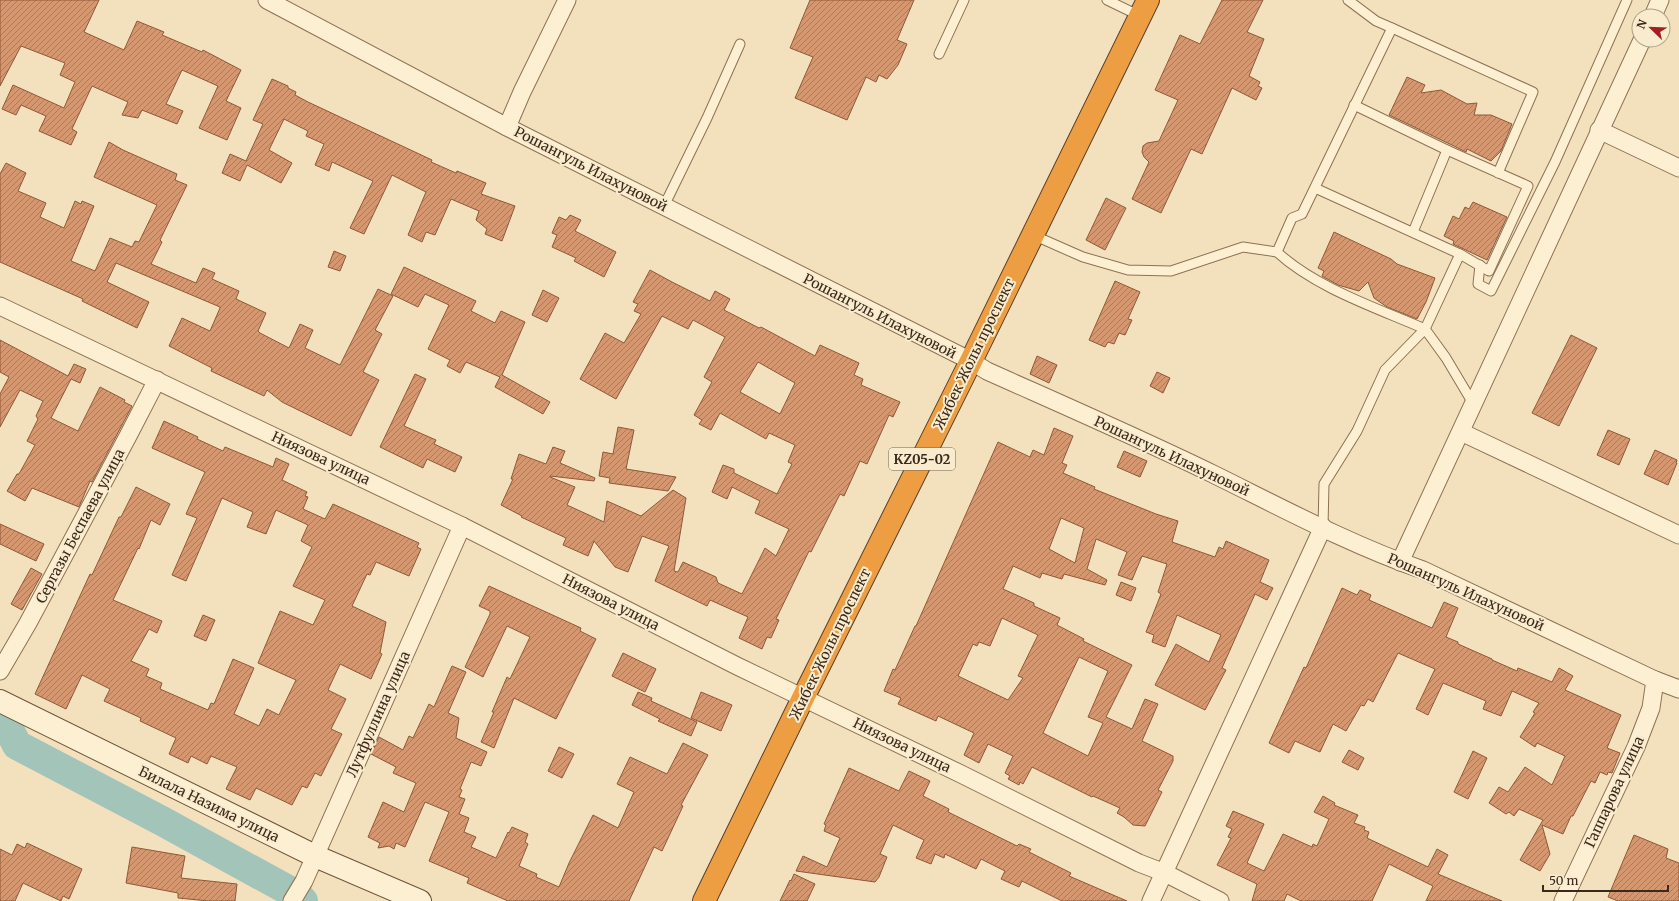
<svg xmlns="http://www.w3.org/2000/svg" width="1679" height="901" viewBox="0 0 1679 901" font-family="Merriweather,serif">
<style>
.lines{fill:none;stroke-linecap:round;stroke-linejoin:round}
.river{stroke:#a2c4b9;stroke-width:30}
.building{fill:url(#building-hatch);stroke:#8f5837;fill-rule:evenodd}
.lane-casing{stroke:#8d7154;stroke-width:11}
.street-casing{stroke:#8d7154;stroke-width:19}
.secondary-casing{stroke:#6f5238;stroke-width:24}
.highway-casing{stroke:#5a3f29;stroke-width:24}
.lane{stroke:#fdefd2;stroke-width:9}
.street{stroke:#fdefd2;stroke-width:17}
.secondary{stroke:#fdefd2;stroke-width:22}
.highway{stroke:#ed9e43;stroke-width:22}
.labels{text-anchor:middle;stroke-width:4;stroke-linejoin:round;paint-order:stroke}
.shield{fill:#f9ecce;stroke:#746451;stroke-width:1}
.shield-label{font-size:13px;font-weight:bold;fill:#3b291b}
.street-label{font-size:14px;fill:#3b291b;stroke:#f9ecce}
</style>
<defs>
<pattern id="building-hatch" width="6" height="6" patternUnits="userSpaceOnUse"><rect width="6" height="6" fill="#d5976f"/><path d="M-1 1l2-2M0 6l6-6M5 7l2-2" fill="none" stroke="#ae7b5a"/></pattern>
</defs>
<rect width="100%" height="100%" fill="#f3e1be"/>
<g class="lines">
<path class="river" d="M3 718 17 745 162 821 297 895 303 901"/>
</g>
<g class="building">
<path d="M0 0H99L84 32 124 50 137 21 164 32 162 35 202 52 203 50 241 70 226 101 241 108 227 140 199 128 218 86 182 70 166 104 183 111 177 124 142 110 138 118 122 115 128 102 92 86 72 129 77 132 71 145 39 131 46 116 21 105 16 115 2 109 13 85 64 108 75 82 60 75 65 63 21 46 0 86Z"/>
<path d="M810 0H914L897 40 907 44 898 65 887 79 879 75 876 82 866 77 847 120 795 98 813 57 790 48Z"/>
<path d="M1222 0H1263L1247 32 1264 39 1249 76 1260 82 1258 86 1262 88 1256 100 1232 88 1202 154 1191 149 1161 213 1132 199 1149 162 1144 157 1142 152 1143 146 1147 143 1159 141 1178 100 1155 90 1180 35 1200 44Z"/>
<path d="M1407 77 1425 85 1421 93 1441 90 1467 104 1477 103 1474 115H1491L1512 124 1501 151 1491 161 1467 149 1466 152 1454 146 1389 115Z"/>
<path d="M272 79 288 86V88L296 92 295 95 308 102 432 160 431 162 456 173 457 171 486 183 481 194 515 206 502 241 485 234 487 229 476 220 479 211 451 199 435 235 426 232 422 242 408 235 426 192 392 175 364 234 350 228 373 181 332 162 329 171 315 165 324 144 306 136 308 131 284 119 269 150 292 163 281 183 247 165 240 181 222 173 230 154 246 161 263 124 253 120Z"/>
<path d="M109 142 123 150 177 174 175 180 187 185 160 240 162 242 151 264 196 283 203 268 215 273 212 279 239 291 236 299 266 313 258 331 260 333 289 348 300 324 313 330 305 348 340 365 378 289 393 296 375 330 382 334 363 372 379 380 351 436 282 402 267 390 264 396 211 371 212 368 169 346 182 318 210 331 220 308V307L116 263 107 282 149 302 137 328 82 301 83 299 0 262V174L6 163 26 173 18 191 46 203 40 217 64 228 75 201 81 204 82 201 94 206 71 261 95 271 110 238 132 247 135 241 139 242 157 205 94 177Z"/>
<path d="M1106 198 1126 208 1105 250 1086 240Z"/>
<path d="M1473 202 1507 217 1487 260 1453 244 1454 241 1444 236 1453 216 1459 219 1465 207 1469 209Z"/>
<path d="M570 215 581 220 575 231 616 252 604 277 574 261 576 258 552 247 557 235 552 233 559 217 566 220Z"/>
<path d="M1334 232 1391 259 1397 264 1435 278 1426 302 1417 319 1387 307 1374 298 1368 282 1359 291 1338 285 1322 276 1324 271 1318 268Z"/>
<path d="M334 251 346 256 340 271 328 267Z"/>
<path d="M404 267 476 301 471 311 495 323 501 311 525 322 502 375 550 402 543 414 495 387 500 377 466 362 460 373 447 366 450 360 428 349 449 305 425 294 418 307 391 294Z"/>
<path d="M650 270 672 282 710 301 715 291 730 299 724 310 759 328 761 327 815 356 820 345 859 363 854 375 863 379 861 385 900 402 893 417 889 415 867 464 860 461 844 496 840 494 811 552 809 551 776 619 779 620 771 638 767 637 762 649 739 638 748 617 710 600 707 606 655 581 669 546 642 536 628 572 615 567 594 541 588 556 563 545 566 538 521 517 522 516 501 505 513 479H511L519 454 546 464 553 447 565 451 560 463 595 478 594 481 550 476V477L575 487 567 505 604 522 607 501 641 516 673 490 686 498 674 571 678 572 683 562 716 577 718 583 742 594 765 548 776 556 789 529 755 513 760 501 732 487 727 499 712 492 723 465 734 469V473L777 494 792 464 788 462 795 445 769 433 766 439 720 413 711 430 699 424 702 420 694 415 712 382 704 377 725 337 693 320 688 329 662 316 616 399 580 379 605 333 624 343 641 314 634 311 638 304 633 302ZM758 362 795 383 780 414 740 392Z"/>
<path d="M1115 281 1140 292 1128 319 1132 320 1125 335 1119 333 1114 344 1108 342 1105 347 1089 340Z"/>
<path d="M543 290 559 298 547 322 532 315Z"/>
<path d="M1571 335 1597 348 1559 426 1532 413Z"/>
<path d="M0 340 68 376 74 364 86 369 80 383 71 379 51 418 78 431 100 387 125 400 124 402 132 406 92 482 90 481 79 507 32 488 25 501 7 491 17 474H19L35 445 27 441 38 419 36 416 43 401 20 390 0 427V394L9 377 0 372Z"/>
<path d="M1037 356 1057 365 1049 383 1030 374Z"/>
<path d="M1157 372 1170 378 1163 393 1150 386Z"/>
<path d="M415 374 426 379 404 426 436 440 434 444 462 457 455 472 427 459 423 468 380 447Z"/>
<path d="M164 421 198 437 197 439 223 451 225 447 273 467 276 458 289 464 282 480 307 492 305 496 308 497 303 509 325 519 333 504 419 543 417 547 421 549 409 576 376 562 370 575 367 574 352 606 386 622 380 653 382 654 371 679 340 664 328 690 346 699 331 729 342 734 321 776 315 773 307 788 302 786 292 805 256 788 250 800 226 789 237 767 211 756 207 764 191 756 188 763 169 754 176 738 140 721 141 718 104 701 110 689 82 675 66 709 35 694 90 574 92 575 119 517H121L136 487 170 504 160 525 151 520 139 549 138 548 113 600 162 621 157 633 149 629 131 661 149 669 146 676 162 683 160 689 208 710 211 703 214 704 233 659 254 668 234 714 259 726 267 709 279 715 296 680 258 663 280 611 313 625 325 600 293 586 312 547 301 541 308 525 276 510 266 534 247 527 253 512 222 498 186 581 172 575 197 518 186 514 205 472 152 448Z"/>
<path d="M618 427 634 430 626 469 676 477 668 491 609 483 610 478 599 476 603 452 613 454Z"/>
<path d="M1054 428 1073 436 1062 463 1067 465 1063 473 1095 487 1094 489 1156 514 1178 521 1172 542 1215 557 1219 547 1223 549 1226 541 1269 560 1260 582 1273 588 1267 600 1255 594 1222 668 1226 670 1205 710 1155 685 1176 644 1209 662 1221 635 1177 615 1165 647 1152 642 1154 635 1146 632 1161 594 1158 592 1167 564 1142 556 1132 580 1118 575 1127 552 1096 539 1087 569 1107 580 1105 585 1064 574 1062 579 1042 573 1040 578 1013 566 1003 589 1034 603V606L1060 618 1057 625 1084 639 1083 641 1132 665 1106 717 1132 729 1145 699 1158 704 1142 741 1173 756V761L1158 790 1162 792 1145 826 1133 825 1124 817 1117 813 1120 808 1093 796 1092 797 1032 767 1023 784 1020 782 1019 785 1008 779 1010 776 1005 773 1013 756 988 744 979 763 964 755 974 733 938 716 936 721 898 704 901 698 884 691 893 669 895 670 915 626H916L998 442 1030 457 1033 450 1044 455ZM1061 518 1084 528 1075 563 1049 549ZM1002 618 1038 635 1018 676 1023 678 1008 700 958 676 973 644 977 646 979 642 990 646ZM1079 657 1108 671 1088 717 1103 723 1088 756 1043 733Z"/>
<path d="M1608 430 1630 439 1619 465 1597 455Z"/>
<path d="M1655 450 1677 460 1676 463H1677L1668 485 1644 474Z"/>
<path d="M1124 451 1147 461 1140 477 1117 467Z"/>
<path d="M0 524 44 544 36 561 0 544Z"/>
<path d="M31 568 42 574 22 610 11 604Z"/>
<path d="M1121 582 1136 588 1131 601 1116 595Z"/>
<path d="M489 586 581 628 580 631 596 639 556 719 514 698 494 748 481 742 494 712H492L507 677 510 679 530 637 507 626 483 677 465 667 490 614V611L479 606Z"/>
<path d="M1342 588 1357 595 1360 590 1371 595 1369 600 1432 628 1444 602 1458 608 1446 637 1458 642V644L1492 659V660L1517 671 1518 668 1552 682 1559 668 1573 676 1565 690 1621 715 1607 748 1620 753 1612 773 1608 772 1607 775 1600 772 1595 783 1591 781 1573 816H1571L1563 834 1542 825 1550 854 1540 871 1520 860 1543 820 1519 809 1514 816 1509 812 1506 814 1489 803 1499 787 1508 792 1525 767 1552 785 1565 756 1537 743 1535 747 1520 737 1535 713 1533 712 1539 703 1512 691 1501 716 1483 709 1486 701 1443 683 1428 715 1416 709 1435 669 1398 653 1373 702 1368 699 1364 706 1361 705 1346 731 1333 724 1320 752 1295 741 1289 753 1269 743 1304 667 1306 668Z"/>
<path d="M203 615 215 620 206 641 194 636Z"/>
<path d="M623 653 656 669 645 692 612 676Z"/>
<path d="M452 666 466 672 448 713 459 718 456 738 487 752 481 766 471 762 460 789 462 790 459 797 465 799 459 814 469 818 464 832 476 837 471 847 496 858 508 832 509 833 512 827 528 834 525 842 528 844 519 866 537 874 536 877 559 887 569 863 593 815 618 828 634 792 617 784 630 757 667 774 683 743 708 755 681 805 683 806 662 851 654 847 629 901H508L467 883 469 878 429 861 449 812 425 802 405 847 396 843 394 849 389 846 378 848 380 843 368 837 383 802 404 812 416 783 393 773 396 767 371 754 379 737 403 750 409 736 413 738 429 704 434 707Z"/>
<path d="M638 692 652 698 651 701 697 722 691 736 658 721 660 719 632 705Z"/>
<path d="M701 692 732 705 721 731 691 718Z"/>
<path d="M559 747 574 754 562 778 548 771Z"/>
<path d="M1349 750 1364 758 1358 770 1342 762Z"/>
<path d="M1473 751 1487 758 1468 799 1454 792Z"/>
<path d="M849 768 899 791 909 771 930 781 923 796 949 809 948 812 1017 846 1019 844 1031 849 1029 852 1071 873 1069 876 1127 901H1062L1022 881 1019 887 1001 879 1005 871 981 859 976 869 945 854 944 858 935 854 931 864 916 858 924 840 893 825 880 854 887 857 879 877 875 882 796 871 803 856 827 867 840 838 824 831 826 825 824 824Z"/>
<path d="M1323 796 1335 803 1334 805 1358 815 1354 823 1365 827 1364 830 1369 832 1367 838 1428 867 1437 849 1448 855 1438 874 1502 901H1426L1433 886 1389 864 1372 901H1301L1287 894 1284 901H1252L1257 884 1217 865 1231 838 1228 837 1232 829 1226 826 1233 811 1264 824 1247 863 1264 871 1283 834 1312 847 1313 844 1317 846 1329 819 1314 812Z"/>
<path d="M1634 835 1668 849 1666 858 1679 863V901H1618L1608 897Z"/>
<path d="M27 843 82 869 69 899 63 896 61 901 23 883 15 901H0V849L12 855 17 844 25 848Z"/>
<path d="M132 847 185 856 181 878 237 884 235 901H209L178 898V893L126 883Z"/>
<path d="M794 874 815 884 807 901H780L790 880 791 881Z"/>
</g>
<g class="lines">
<defs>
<g id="lane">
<path d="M1107 0 1140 16"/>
<path d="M1392 28 1533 92 1498 173"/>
<path d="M939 54 964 0"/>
<path d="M1354 105 1447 150 1413 232"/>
<path d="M1447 150 1528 186 1489 271 1460 254"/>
<path d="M1315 188 1460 254 1425 329C1377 308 1316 288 1277 252L1292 218 1302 214 1392 28 1376 21 1348 0"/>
<path d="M664 206 707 118 740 44"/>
<path d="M1033 235 1083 257 1128 270 1171 271 1243 247 1277 252"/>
<path d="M1480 265 1478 284 1491 291 1555 162 1627 0"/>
<path d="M1323 527 1324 484 1357 431 1385 370 1425 329 1446 358 1474 405"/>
</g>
<g id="street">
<path d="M267 0 507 127 971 361 987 371C1063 405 1139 438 1213 474 1282 508 1351 545 1423 570L1655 680 1679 689"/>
<path d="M1653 16 1660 0"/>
<path d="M507 127 522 92 567 0"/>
<path d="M1599 130 1679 168"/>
<path d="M0 306 462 526 737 666 961 774 1139 863 1165 873 1220 901"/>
<path d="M1461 432 1679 535"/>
<path d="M1400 562 1642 40"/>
<path d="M0 671 28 623 128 436 157 380"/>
<path d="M292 901 304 881 462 526"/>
<path d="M1151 901 1323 527"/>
<path d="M1563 901 1636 747 1651 708 1655 680"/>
</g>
<path id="secondary" d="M0 701 315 856 420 901"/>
<path id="highway" d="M704 901 803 698 971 361 1148 0"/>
</defs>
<use href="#lane" class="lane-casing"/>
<use href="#street" class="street-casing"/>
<use href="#secondary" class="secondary-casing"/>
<use href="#highway" class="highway-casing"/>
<use href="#lane" class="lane"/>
<use href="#street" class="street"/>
<use href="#secondary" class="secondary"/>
<use href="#highway" class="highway"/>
</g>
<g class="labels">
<rect class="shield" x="889" y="448" width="66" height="22" rx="3"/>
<g class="shield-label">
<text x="922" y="464">KZ05-02</text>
</g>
<g class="street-label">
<text transform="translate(591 169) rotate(27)" y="5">Рошангуль Илахуновой</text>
<text transform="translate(880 316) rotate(27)" y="5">Рошангуль Илахуновой</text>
<text transform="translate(974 354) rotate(-64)" y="5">Жибек Жолы проспект</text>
<text transform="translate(1172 456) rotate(25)" y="5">Рошангуль Илахуновой</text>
<text transform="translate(321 458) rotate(25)" y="5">Ниязова улица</text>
<text transform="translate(80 526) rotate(-62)" y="5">Сергазы Беспаева улица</text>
<text transform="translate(1466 592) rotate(24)" y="5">Рошангуль Илахуновой</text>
<text transform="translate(611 602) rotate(27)" y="5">Ниязова улица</text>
<text transform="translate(830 644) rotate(-64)" y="5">Жибек Жолы проспект</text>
<text transform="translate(378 714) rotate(-66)" y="5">Лутфуллина улица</text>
<text transform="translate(902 745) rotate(26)" y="5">Ниязова улица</text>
<text transform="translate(1614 792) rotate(-65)" y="5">Гаппарова улица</text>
<text transform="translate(209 804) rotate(26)" y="5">Билала Назима улица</text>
</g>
</g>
<g transform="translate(1651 28) rotate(293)"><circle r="19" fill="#f9ecce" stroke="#ad9e86"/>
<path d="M0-3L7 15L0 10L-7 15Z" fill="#a31d22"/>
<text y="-6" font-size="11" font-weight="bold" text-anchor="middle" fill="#3b291b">N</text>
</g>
<path d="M1543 885v6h125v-6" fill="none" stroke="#3b291b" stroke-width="2"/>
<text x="1549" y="885" font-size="12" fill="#3b291b" stroke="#f9ecce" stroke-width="3" paint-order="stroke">50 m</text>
</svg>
